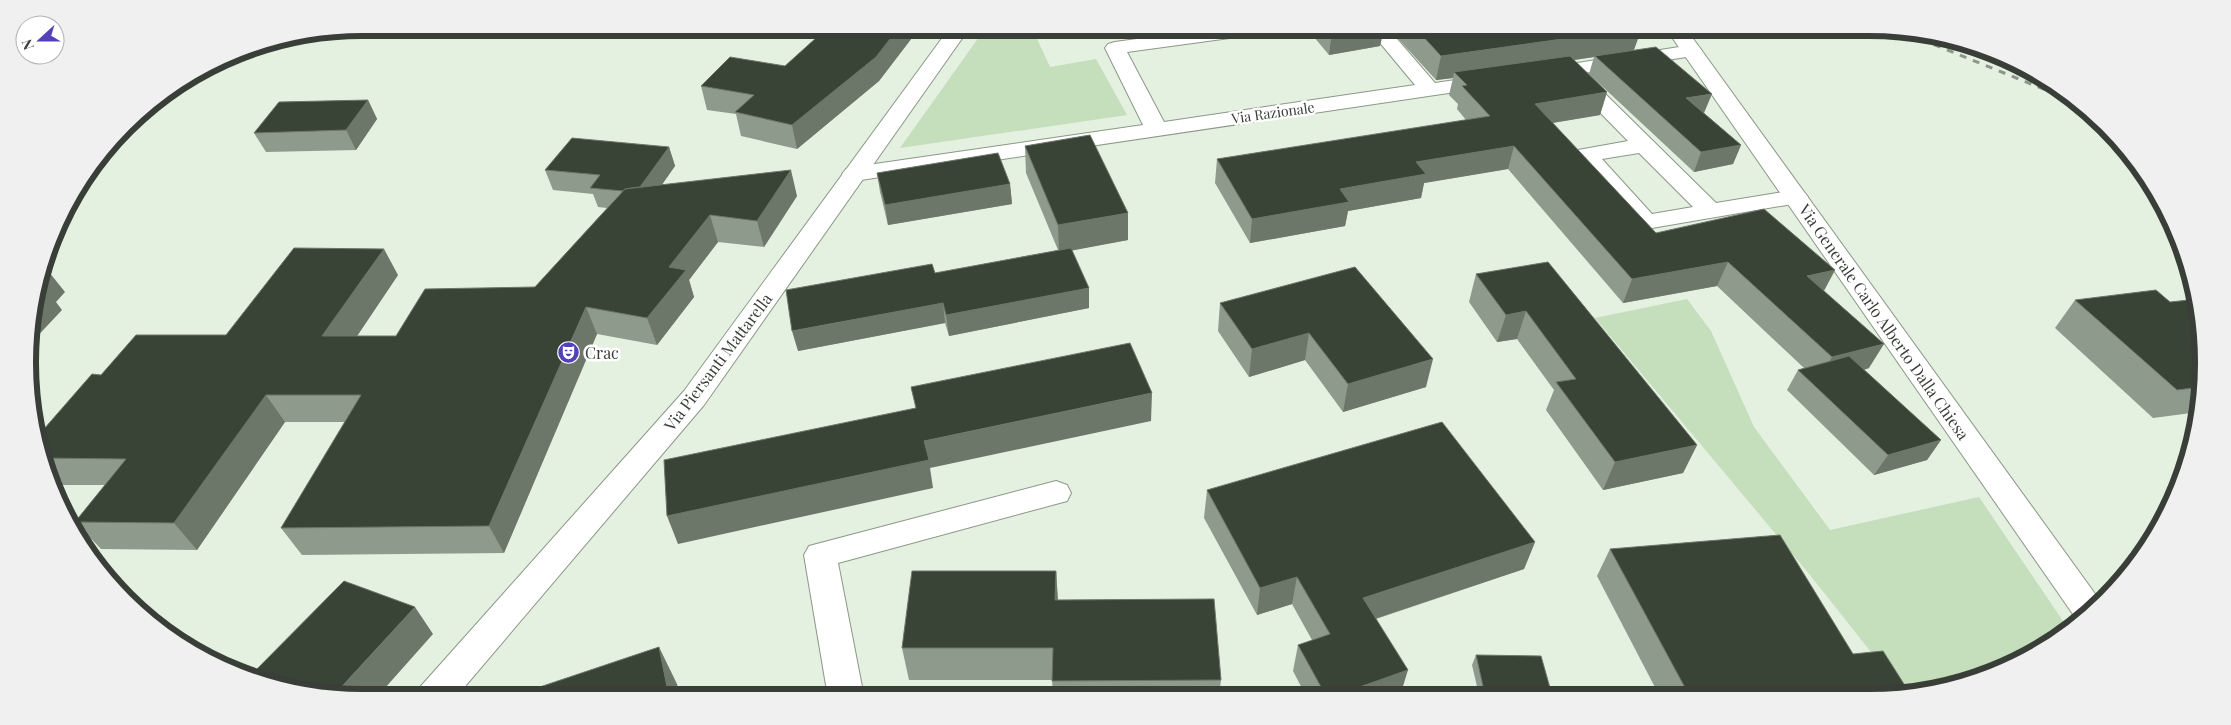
<svg xmlns="http://www.w3.org/2000/svg" width="2231" height="725" viewBox="0 0 2231 725" font-family="'Playfair Display',serif">
<style>
.green{fill:#c5debb}
.lines{fill:none;stroke-linecap:round;stroke-linejoin:round}
.street-casing{stroke:#8c9788;stroke-width:2}
.secondary-casing{stroke:#8c9788;stroke-width:2}
.street{fill:#fff;fill-rule:evenodd}
.secondary{fill:#fff;fill-rule:evenodd}
.rail{stroke:#8c958a;stroke-width:3;stroke-dasharray:7 7;stroke-linecap:butt}
.wall{fill:#8e9a8b}
.shaded-wall{fill:#6c7769}
.building{fill:#394336;stroke:#6c7769}
.labels{text-anchor:middle;stroke-width:5;stroke-linejoin:round;paint-order:stroke}
.far-street-label{font-size:14px;fill:#393e38;stroke:#fff}
.street-label{font-size:16px;fill:#393e38;stroke:#fff}
.poi-label{font-size:16px;fill:#393e38;stroke:#fff;text-anchor:start}
.rim{fill:none;stroke:#393e38;stroke-width:6}
</style>
<rect width="100%" height="100%" fill="#e4f0e0"/>
<g class="green">
<path d="M984 30H1033L1050 67 1096 59 1127 115 900 148Z"/>
<path d="M1687 299 1711 331 1754 427 1830 530 1979 497 2067 627 2017 663 1913 695H1905L1810 575 1595 318Z"/>
</g>
<g class="lines">
<defs>
<g id="street">
<path d="M1195 31H1247L1244 35 1237 37 1127 52 1164 122 1415 85 1371 32H1391L1435 83 1489 75 1496 77 1499 81 1496 85 1489 87 854 181 846 179 842 174 846 169 854 167 1143 125 1105 48 1108 44 1115 42Z"/>
<path d="M1692 45 1699 47 1702 51 1699 55 1584 73 1716 203 1796 190 1804 192 1808 197 1804 202 1646 229 1637 227 1578 160 1575 155 1578 150 1628 141 1569 81 1566 76 1546 79 1539 77 1536 73 1539 69ZM1639 153 1693 207 1652 214 1602 159Z"/>
<path d="M1056 481 1067 485 1071 493 1067 501 838 563 864 697H828L804 555 809 546Z"/>
</g>
<g id="secondary">
<path d="M948 30H968L704 405 456 697H416L421 686 684 391Z"/>
<path d="M1669 33H1689L2101 602 2077 620Z"/>
</g>
</defs>
<use href="#street" class="street-casing"/>
<use href="#secondary" class="secondary-casing"/>
<use href="#street" class="street"/>
<use href="#secondary" class="secondary"/>
<path class="rail" d="M1908 34 2078 103"/>
</g>
<g class="wall">
<path d="M826 29 918 30 879 81 797 149 741 136 736 114 707 110 701 86 785 66Z"/>
<path d="M1065 30 1114 31V33L1070 39Z"/>
<path d="M1309 31 1383 32 1380 46 1329 55Z"/>
<path d="M1392 32 1640 33 1634 50 1704 113 1741 145 1733 164 1694 172 1589 74 1594 57 1574 60 1607 92 1600 115 1552 123 1656 233 1835 270 1824 291 1869 368 1864 370 1941 440 1927 460 1874 475 1787 390 1798 370 1804 368 1717 286 1623 303 1508 169 1424 183 1421 198 1348 211 1345 226 1250 243 1215 183 1217 159 1466 120 1457 109 1458 104 1449 95 1453 78 1436 80Z"/>
<path d="M368 100 377 119 356 150 266 152 254 133Z"/>
<path d="M1025 146 1128 213V240L1072 250 1089 308 949 336 945 323 798 351 935 273 1058 250 1026 173Z"/>
<path d="M669 147 675 166 662 184 797 196 764 247 718 242 689 280 694 297 657 345 597 334 504 553 302 555 281 528 345 422H285L197 550 101 549 75 522 105 485H52L39 449 101 375 226 335 398 275 357 336H396L535 287 607 208 598 207 593 194 553 190 545 170Z"/>
<path d="M877 173 1010 184 1012 204 888 225 880 192Z"/>
<path d="M1548 262 1697 445 1683 473 1603 490 1546 410 1554 390 1517 339 1497 342 1469 302 1476 274Z"/>
<path d="M1355 267 1426 387 1343 412 1305 360 1249 377 1218 331 1220 303Z"/>
<path d="M2075 300 2170 302 2204 363 2199 412 2153 418 2055 328Z"/>
<path d="M1207 490 1535 542 1524 569 1376 619 1400 696H1306L1293 671 1298 645 1312 640 1292 604 1257 615 1204 518Z"/>
<path d="M1610 549 1853 654 1911 695H1659L1597 576Z"/>
<path d="M1056 571 1058 600 1221 680 1219 696H1053L1052 680H909L902 648Z"/>
<path d="M1476 655 1552 695H1479L1472 665Z"/>
</g>
<g class="shaded-wall">
<path d="M897 30H918L879 81 797 149 792 125Z"/>
<path d="M1070 30 1114 31V33L1070 39Z"/>
<path d="M1332 32H1383L1380 46 1329 55Z"/>
<path d="M1605 33H1640L1633 52 1595 56 1594 57 1459 77 1454 72 1453 78 1436 80 1441 56Z"/>
<path d="M1607 92 1600 115 1528 127 1535 104Z"/>
<path d="M1712 94 1704 113 1679 117 1686 98Z"/>
<path d="M368 100 377 119 356 150 346 130Z"/>
<path d="M1741 145 1733 164 1694 172 1701 152Z"/>
<path d="M1514 146 1508 169 1424 183 1421 198 1348 211 1345 226 1250 243 1252 219 1416 162Z"/>
<path d="M669 147 675 166 643 212 636 192Z"/>
<path d="M791 170 797 196 764 247 757 221Z"/>
<path d="M1010 184 1012 204 888 225 885 205Z"/>
<path d="M1128 213V240L1059 253 1058 225Z"/>
<path d="M710 215 718 242 689 280 694 297 657 345 647 318 669 267Z"/>
<path d="M384 249 398 275 339 363 322 336Z"/>
<path d="M1728 262 1717 286 1623 303 1632 279Z"/>
<path d="M1835 270 1822 294 1807 276Z"/>
<path d="M49 272 65 292 56 302 62 310 30 344V319L43 278Z"/>
<path d="M1089 288V308L949 336 946 315Z"/>
<path d="M943 303 945 323 798 351 792 331Z"/>
<path d="M586 307 597 334 504 553 489 526Z"/>
<path d="M1526 311 1517 339 1497 342 1506 315Z"/>
<path d="M1309 333 1305 360 1249 377 1252 349Z"/>
<path d="M1884 344 1869 368 1818 382 1832 357Z"/>
<path d="M1433 359 1426 387 1343 412 1348 384Z"/>
<path d="M1152 393 1151 421 930 468 933 488 678 544 667 516 924 441Z"/>
<path d="M266 395 285 422 197 550 174 523Z"/>
<path d="M1941 440 1927 460 1874 475 1888 455Z"/>
<path d="M1697 445 1683 473 1603 490 1615 462Z"/>
<path d="M1535 542 1524 569 1356 625 1363 598Z"/>
<path d="M1056 571 1058 603 1055 600Z"/>
<path d="M1297 577 1292 604 1257 615 1260 588Z"/>
<path d="M415 607 433 634 377 697 362 698 334 695Z"/>
<path d="M659 647 677 684 680 697H669Z"/>
<path d="M1408 670 1400 696H1334Z"/>
</g>
<g class="building">
<path d="M826 29 897 30 876 57 792 125 735 112 754 95 701 86 730 57 785 66Z"/>
<path d="M1419 32 1605 33 1441 56Z"/>
<path d="M1656 47 1712 94 1686 98 1741 145 1701 152 1595 56Z"/>
<path d="M1570 56 1607 92 1535 104 1656 233 1764 209 1835 270 1807 276 1884 344 1832 357 1728 262 1632 279 1514 146 1416 162 1426 174 1340 189 1349 202 1252 219 1217 159 1490 116 1462 86 1467 85 1454 72Z"/>
<path d="M368 100 346 130 254 133 279 102Z"/>
<path d="M1090 135 1128 213 1058 225 1025 146Z"/>
<path d="M572 138 669 147 640 187 625 189 623 191 590 188 600 175 545 170Z"/>
<path d="M998 153 1010 184 885 205 877 173Z"/>
<path d="M791 170 757 221 710 215 669 267 686 270 647 318 586 307 489 526 281 528 361 395H266L174 523 75 522 126 459 42 458 39 449 37 437 92 374 101 375 136 335H226L294 248 384 249 322 336H396L425 289 535 287 625 189Z"/>
<path d="M1071 248 1089 288 946 315 943 303 792 331 786 290 932 264 935 273Z"/>
<path d="M1548 262 1697 445 1615 462 1556 382 1576 379 1526 311 1506 315 1476 274Z"/>
<path d="M1355 267 1433 359 1348 384 1309 333 1252 349 1220 303Z"/>
<path d="M45 272H49L43 278Z"/>
<path d="M39 290H46L36 300Z"/>
<path d="M2156 290 2170 302 2189 300 2198 307 2204 363 2201 387 2177 390 2075 300Z"/>
<path d="M1130 343 1152 393 924 441 929 460 667 516 664 460 916 408 911 387Z"/>
<path d="M1849 356 1941 440 1888 455 1798 370Z"/>
<path d="M1442 422 1535 542 1363 598 1408 670 1334 696H1326L1298 645 1330 634 1297 577 1260 588 1207 490Z"/>
<path d="M1780 535 1853 654 1883 651 1911 695H1689L1610 549Z"/>
<path d="M912 571H1056L1055 600 1214 599 1221 680 1052 681 1053 648H902Z"/>
<path d="M344 581 415 607 334 695 297 691 249 677Z"/>
<path d="M659 647 669 697H510Z"/>
<path d="M1476 655 1541 656 1552 695H1485Z"/>
</g>
<defs>
<symbol id="theatre-disc" viewBox="-11 -11 22 22"><circle r="9.5" fill="#5241b8" stroke="#fff"/><path d="M-5-5.5Q0-4 5-5.5V0Q5 5 0 6Q-5 5-5 0ZM-3.3-2.5H-1v1.5H-3.3ZM1-2.5H3.3v1.5H1ZM-2.8 1Q0 5.5 2.8 1Z" fill="#fff"/></symbol>
</defs>
<g fill-rule="evenodd">
<use href="#theatre-disc" x="556" y="340" width="25" height="25"/>
</g>
<g class="labels">
<g class="far-street-label">
<text transform="translate(1273 113) rotate(-8)" y="5">Via Razionale</text>
</g>
<g class="street-label">
<text transform="translate(1884 322) rotate(55)" y="6">Via Generale Carlo Alberto Dalla Chiesa</text>
<text transform="translate(718 362) rotate(-53)" y="6">Via Piersanti Mattarella</text>
</g>
<g class="poi-label">
<text x="585" y="359">Crac</text>
</g>
</g>
<path d="M0 0H2231V725H0ZM362 36H1869A326 326 0 0 1 2195 362V363A326 326 0 0 1 1869 689H362A326 326 0 0 1 36 363V362A326 326 0 0 1 362 36Z" fill="#eff0ef" fill-rule="evenodd"/>
<path class="rim" d="M362 36H1869A326 326 0 0 1 2195 362V363A326 326 0 0 1 1869 689H362A326 326 0 0 1 36 363V362A326 326 0 0 1 362 36Z"/>
<g transform="translate(40 40) rotate(249)"><circle r="24" fill="#ffffff" stroke="#b0b2af"/>
<path d="M0-4L9 19L0 12L-9 19Z" fill="#5241b8"/>
<text y="-8" font-size="14" font-weight="bold" text-anchor="middle" fill="#393e38">N</text>
</g>
</svg>
